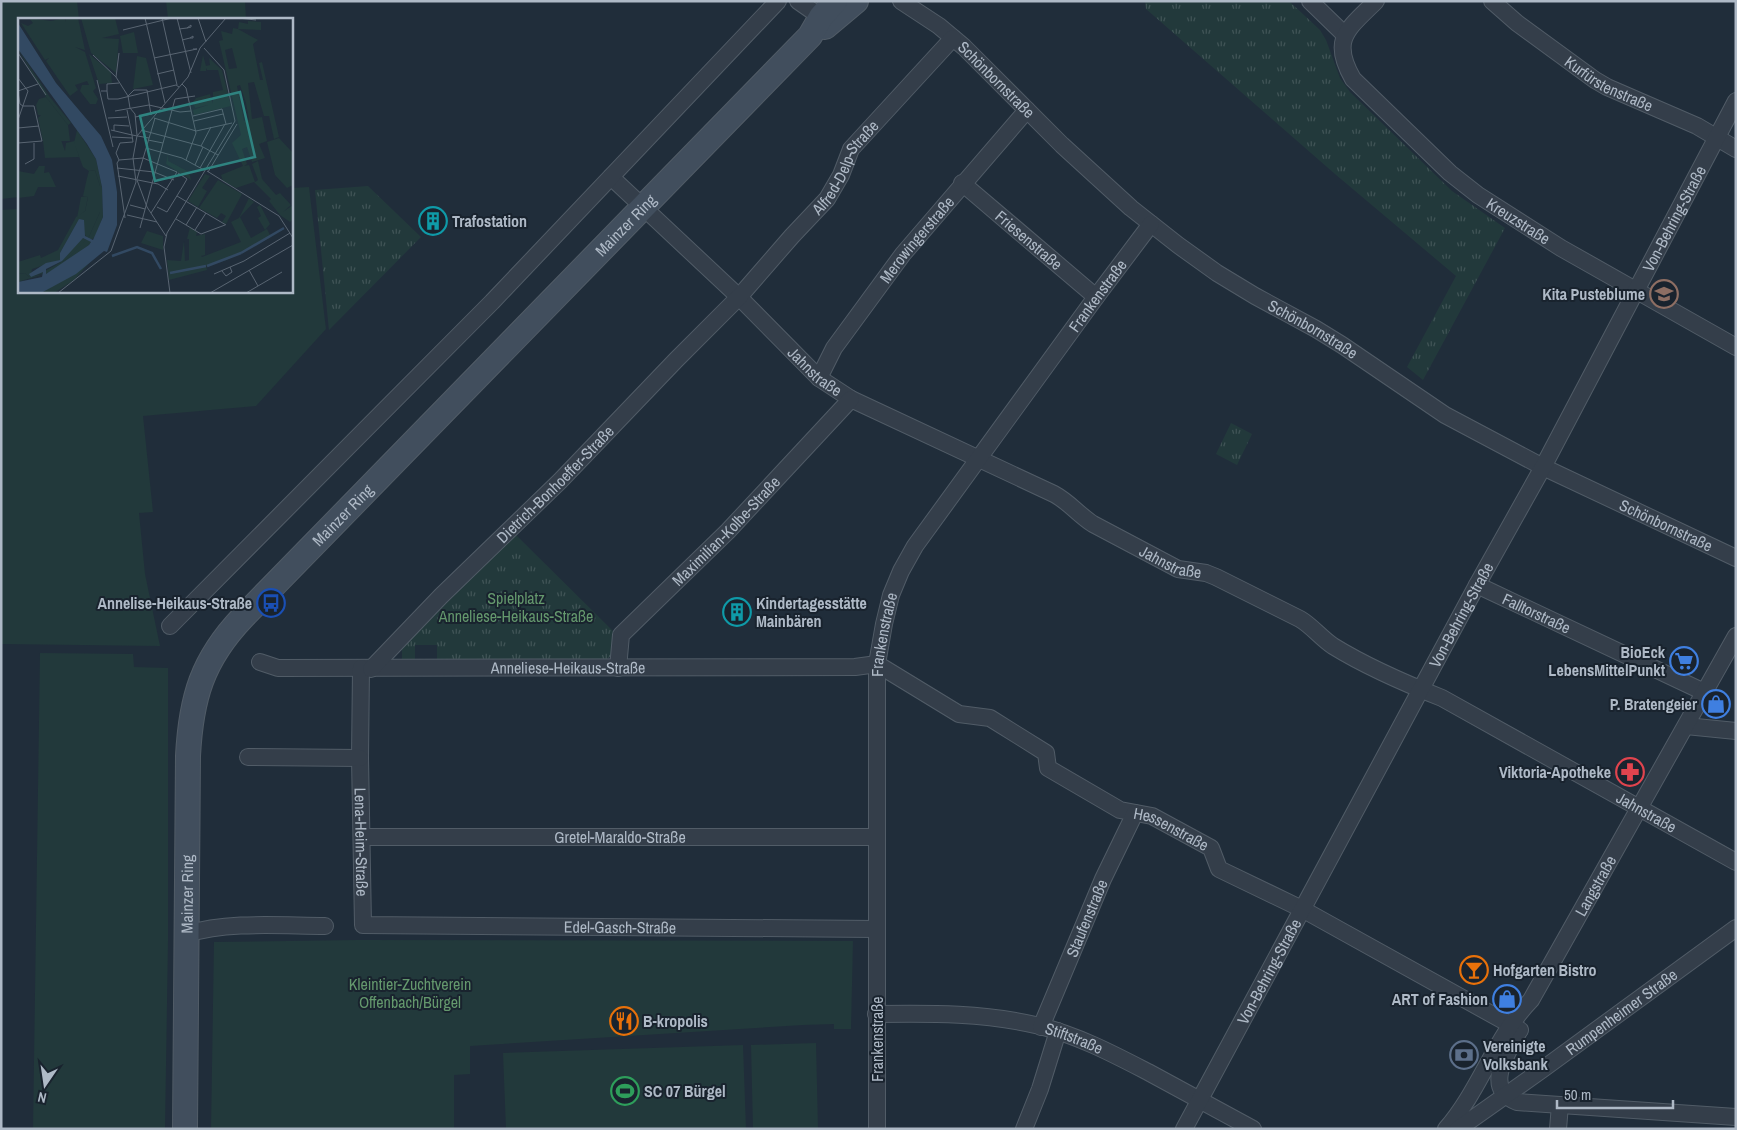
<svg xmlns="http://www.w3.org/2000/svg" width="1737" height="1130" viewBox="0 0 1737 1130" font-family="'Archivo Narrow',sans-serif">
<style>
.green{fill:#22393b}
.park{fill:url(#park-tufts)}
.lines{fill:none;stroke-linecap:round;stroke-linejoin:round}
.street-casing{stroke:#515c67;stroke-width:18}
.secondary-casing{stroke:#515c67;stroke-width:26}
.street{stroke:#343e4a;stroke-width:16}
.secondary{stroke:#414e5d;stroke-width:24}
.labels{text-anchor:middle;stroke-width:4;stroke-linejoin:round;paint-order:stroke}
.street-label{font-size:16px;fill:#aeb9c6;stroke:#19232e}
.poi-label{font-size:16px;font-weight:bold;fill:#aeb9c6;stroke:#19232e;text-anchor:start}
.park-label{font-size:16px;fill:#64986d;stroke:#19232e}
.inset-river{fill:none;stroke:#324962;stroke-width:2.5}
.inset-road{fill:none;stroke:#596572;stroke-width:1}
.view{fill:#2f8380;fill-opacity:0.15;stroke:#2f8380;stroke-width:2.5}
.inset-edge{fill:none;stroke:#aeb9c6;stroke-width:2.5}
</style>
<defs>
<pattern id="park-tufts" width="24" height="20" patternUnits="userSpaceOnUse" patternTransform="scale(1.25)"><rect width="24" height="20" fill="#22393b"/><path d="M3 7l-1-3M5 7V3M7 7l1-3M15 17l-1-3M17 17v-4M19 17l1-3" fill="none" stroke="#405456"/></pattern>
</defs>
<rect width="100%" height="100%" fill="#202d3a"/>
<g class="green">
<path d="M1 1H77L79 19H19V197L1 199Z"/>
<path d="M166 1H245L246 19H168Z"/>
<path d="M309 187 326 329 256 406 143 416 153 512 139 513 145 574 160 646 1 644V210L19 209V291H291V188Z"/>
<path d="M40 653 133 654 134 667 168 668V941L165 1129H33Z"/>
<path d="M358 940 853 941 851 1029H834V1024L803 1025 470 1046V1074L454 1075V1129H211L214 942Z"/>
<path d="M816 1043 818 1129H753L751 1045Z"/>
<path d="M743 1045 746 1129H506L503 1053Z"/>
</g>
<g class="park">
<path d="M1145 1H1289L1320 30 1326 40 1340 78 1350 92 1452 191 1505 228 1423 380 1407 367 1456 276 1335 174 1146 9Z"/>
<path d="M368 186 421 237 329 330 315 190Z"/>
<path d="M1231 423 1252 434 1237 465 1216 454Z"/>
<path d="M515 534 614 632 615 653 607 659 437 660V645H415V660L402 659V648Z"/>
</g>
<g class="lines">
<defs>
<g id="street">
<path d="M798 1 821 17"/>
<path id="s1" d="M901 1 939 26 964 47 1062 145 1131 208 1178 245 1217 273 1255 296 1316 329 1342 345 1445 415 1543 467 1736 558"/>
<path d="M1310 1 1345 35"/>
<path id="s2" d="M1376 1C1348 29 1330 39 1353 79L1450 173 1478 195 1561 248 1736 347"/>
<path id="s3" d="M1492 1 1517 23 1595 80 1607 87 1697 126 1736 149"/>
<path id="s4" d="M611 177 739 297 819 378 851 399 1054 494C1069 502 1079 515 1093 524L1178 569 1206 573 1216 577 1300 619C1312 626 1321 638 1333 646 1367 667 1404 683 1442 698L1736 862"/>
<path id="s5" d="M962 183 1096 297"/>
<path id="s6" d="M819 378 834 348 903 254 1027 110"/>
<path id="s7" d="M1477 585 1704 692"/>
<path d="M170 626 492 302 778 1"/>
<path id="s8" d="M260 662 278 668 855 667 877 664 959 714 990 718 1046 753 1048 768 1120 810 1152 816 1211 848 1219 869 1302 909 1520 1030"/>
<path id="s9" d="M361 668 360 758 363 925 876 929"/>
<path id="s10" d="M618 668 621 635 728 531 851 399"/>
<path id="s11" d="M371 669 441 596 560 481 676 360 739 297 792 236 827 199 841 175 851 149 953 38"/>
<path d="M1686 726 1736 731"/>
<path d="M248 757 360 758"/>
<path id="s12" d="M362 837H877"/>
<path d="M188 934C227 921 284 926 325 926"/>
<path id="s13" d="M876 1014C932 1013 986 1013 1040 1026 1079 1036 1113 1054 1148 1072 1183 1091 1218 1110 1253 1129"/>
<path id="s14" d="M1041 1027 1103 879 1135 813"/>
<path d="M1519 1031C1508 1053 1482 1088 1517 1102L1736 1117"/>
<path id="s15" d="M877 1129V664L884 624 891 595 901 571 915 546 1096 297 1151 224"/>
<path d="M1024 1129 1040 1089 1058 1031"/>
<path id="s16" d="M1184 1129 1477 585 1543 467 1736 101"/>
<path id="s17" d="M1446 1129C1480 1090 1495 1037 1531 1000L1736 636"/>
<path id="s18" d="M1458 1129 1543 1069 1736 928"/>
<path d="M1558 1129 1560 1105"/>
</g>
<g id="secondary">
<path d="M825 27 856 1"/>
<path id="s19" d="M185 1129 188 756C191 698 202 660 243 617L810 36 821 17 835 1"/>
</g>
</defs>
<use href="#street" class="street-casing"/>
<use href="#secondary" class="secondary-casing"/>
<use href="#street" class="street"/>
<use href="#secondary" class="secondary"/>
</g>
<defs>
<symbol id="building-ring" viewBox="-11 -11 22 22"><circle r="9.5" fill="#19232e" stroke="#0f9aa8" stroke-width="1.5"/><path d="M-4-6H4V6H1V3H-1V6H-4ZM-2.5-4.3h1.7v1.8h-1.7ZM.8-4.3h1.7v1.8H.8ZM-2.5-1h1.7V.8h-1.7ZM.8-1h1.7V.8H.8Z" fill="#0f9aa8"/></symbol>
<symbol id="school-ring" viewBox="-11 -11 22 22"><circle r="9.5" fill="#19232e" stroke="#8d6e63" stroke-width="1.5"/><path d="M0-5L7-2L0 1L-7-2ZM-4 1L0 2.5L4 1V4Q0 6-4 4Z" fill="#8d6e63"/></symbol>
<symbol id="bus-ring" viewBox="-11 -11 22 22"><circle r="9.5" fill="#19232e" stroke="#1a4fb4" stroke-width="1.5"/><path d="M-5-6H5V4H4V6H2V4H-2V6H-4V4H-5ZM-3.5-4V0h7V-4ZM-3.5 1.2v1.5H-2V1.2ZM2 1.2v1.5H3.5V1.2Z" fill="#1a4fb4"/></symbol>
<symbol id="supermarket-ring" viewBox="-11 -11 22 22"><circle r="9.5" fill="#19232e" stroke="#3f7fe0" stroke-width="1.5"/><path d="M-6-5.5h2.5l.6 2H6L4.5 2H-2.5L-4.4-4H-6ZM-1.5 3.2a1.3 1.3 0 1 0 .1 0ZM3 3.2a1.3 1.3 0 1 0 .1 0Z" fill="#3f7fe0"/></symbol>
<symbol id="shop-ring" viewBox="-11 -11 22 22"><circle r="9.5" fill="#19232e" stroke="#3f7fe0" stroke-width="1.5"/><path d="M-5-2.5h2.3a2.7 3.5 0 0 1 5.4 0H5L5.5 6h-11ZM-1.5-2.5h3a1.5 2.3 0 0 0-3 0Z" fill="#3f7fe0"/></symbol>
<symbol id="pharmacy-ring" viewBox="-11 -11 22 22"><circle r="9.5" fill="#19232e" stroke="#e0444e" stroke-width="1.5"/><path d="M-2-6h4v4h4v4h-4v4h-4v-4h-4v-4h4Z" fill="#e0444e"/></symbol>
<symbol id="bar-ring" viewBox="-11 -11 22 22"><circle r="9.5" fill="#19232e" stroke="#e8710a" stroke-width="1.5"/><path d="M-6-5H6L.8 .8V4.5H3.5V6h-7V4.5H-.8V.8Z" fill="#e8710a"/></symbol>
<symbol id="restaurant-ring" viewBox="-11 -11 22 22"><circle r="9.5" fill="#19232e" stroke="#e8710a" stroke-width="1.5"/><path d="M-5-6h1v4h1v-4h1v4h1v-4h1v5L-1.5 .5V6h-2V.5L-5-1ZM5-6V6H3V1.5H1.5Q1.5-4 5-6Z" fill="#e8710a"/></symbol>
<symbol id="bank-ring" viewBox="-11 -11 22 22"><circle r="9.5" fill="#19232e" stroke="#5c6f8a" stroke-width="1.5"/><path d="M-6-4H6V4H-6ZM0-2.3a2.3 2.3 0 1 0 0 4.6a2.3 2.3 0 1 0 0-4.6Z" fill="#5c6f8a"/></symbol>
<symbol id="stadium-ring" viewBox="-11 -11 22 22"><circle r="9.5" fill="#19232e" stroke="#2e9e5b" stroke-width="1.5"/><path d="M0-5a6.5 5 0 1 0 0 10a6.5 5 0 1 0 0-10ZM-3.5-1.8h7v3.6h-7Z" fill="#2e9e5b"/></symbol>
</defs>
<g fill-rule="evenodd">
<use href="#building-ring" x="417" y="205" width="32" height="32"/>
<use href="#school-ring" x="1648" y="278" width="32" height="32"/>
<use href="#bus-ring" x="255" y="587" width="32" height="32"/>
<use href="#building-ring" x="721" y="596" width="32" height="32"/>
<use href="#supermarket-ring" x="1668" y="645" width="32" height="32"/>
<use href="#shop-ring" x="1700" y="688" width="32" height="32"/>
<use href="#pharmacy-ring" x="1614" y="756" width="32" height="32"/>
<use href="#bar-ring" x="1458" y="954" width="32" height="32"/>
<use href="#shop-ring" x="1491" y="983" width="32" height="32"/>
<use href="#restaurant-ring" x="608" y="1005" width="32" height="32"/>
<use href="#bank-ring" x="1448" y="1039" width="32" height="32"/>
<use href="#stadium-ring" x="609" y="1075" width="32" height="32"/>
</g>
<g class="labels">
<g class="street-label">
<text dy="6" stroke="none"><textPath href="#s1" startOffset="124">Schönbornstraße</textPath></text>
<text dy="6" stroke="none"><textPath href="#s3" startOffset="144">Kurfürstenstraße</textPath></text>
<text dy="6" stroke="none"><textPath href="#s11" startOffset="692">Alfred-Delp-Straße</textPath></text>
<text dy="6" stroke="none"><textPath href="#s16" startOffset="1034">Von-Behring-Straße</textPath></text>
<text dy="6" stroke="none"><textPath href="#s2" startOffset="311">Kreuzstraße</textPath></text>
<text dy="6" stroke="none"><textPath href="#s19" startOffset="1074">Mainzer Ring</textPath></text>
<text dy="6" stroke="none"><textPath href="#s6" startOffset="170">Merowingerstraße</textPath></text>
<text dy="6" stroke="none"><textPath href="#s5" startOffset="88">Friesenstraße</textPath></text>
<text dy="6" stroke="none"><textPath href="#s15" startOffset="900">Frankenstraße</textPath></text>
<text dy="6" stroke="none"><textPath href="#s1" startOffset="529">Schönbornstraße</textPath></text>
<text dy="6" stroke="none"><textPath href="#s4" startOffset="282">Jahnstraße</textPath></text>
<text dy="6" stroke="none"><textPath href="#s11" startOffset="261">Dietrich-Bonhoeffer-Straße</textPath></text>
<text dy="6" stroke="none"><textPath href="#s19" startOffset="669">Mainzer Ring</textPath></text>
<text dy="6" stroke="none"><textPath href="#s1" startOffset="934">Schönbornstraße</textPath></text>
<text dy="6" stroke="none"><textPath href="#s10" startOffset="181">Maximilian-Kolbe-Straße</textPath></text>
<text dy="6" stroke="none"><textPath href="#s4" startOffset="688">Jahnstraße</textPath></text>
<text dy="6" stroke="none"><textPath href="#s7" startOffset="66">Falltorstraße</textPath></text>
<text dy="6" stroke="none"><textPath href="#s16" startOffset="584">Von-Behring-Straße</textPath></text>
<text dy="6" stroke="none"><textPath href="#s15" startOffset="495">Frankenstraße</textPath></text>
<text dy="6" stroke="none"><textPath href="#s8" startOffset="309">Anneliese-Heikaus-Straße</textPath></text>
<text dy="6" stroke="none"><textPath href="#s4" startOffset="1228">Jahnstraße</textPath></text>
<text dy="6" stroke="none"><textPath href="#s8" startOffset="965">Hessenstraße</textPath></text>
<text dy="6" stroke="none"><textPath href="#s12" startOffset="258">Gretel-Maraldo-Straße</textPath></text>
<text dy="6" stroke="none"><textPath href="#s9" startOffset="174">Lena-Heim-Straße</textPath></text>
<text dy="6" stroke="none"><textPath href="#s17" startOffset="286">Langstraße</textPath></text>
<text dy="6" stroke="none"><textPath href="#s19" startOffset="235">Mainzer Ring</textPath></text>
<text dy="6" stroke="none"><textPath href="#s14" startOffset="118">Staufenstraße</textPath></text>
<text dy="6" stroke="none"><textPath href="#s9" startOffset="514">Edel-Gasch-Straße</textPath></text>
<text dy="6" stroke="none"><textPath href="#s16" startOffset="179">Von-Behring-Straße</textPath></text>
<text dy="6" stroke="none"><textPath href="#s18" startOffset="201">Rumpenheimer Straße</textPath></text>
<text transform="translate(877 1039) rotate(-90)" y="6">Frankenstraße</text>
<text dy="6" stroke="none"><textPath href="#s13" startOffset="201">Stiftstraße</textPath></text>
</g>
<g class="poi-label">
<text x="452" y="227">Trafostation</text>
<text x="1645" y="300" text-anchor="end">Kita Pusteblume</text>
<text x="252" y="609" text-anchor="end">Annelise-Heikaus-Straße</text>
<text x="756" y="609">Kindertagesstätte<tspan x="756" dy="18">Mainbären</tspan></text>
<text x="1665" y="658" text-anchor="end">BioEck<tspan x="1665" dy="18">LebensMittelPunkt</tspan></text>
<text x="1697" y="710" text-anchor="end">P. Bratengeier</text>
<text x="1611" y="778" text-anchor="end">Viktoria-Apotheke</text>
<text x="1493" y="976">Hofgarten Bistro</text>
<text x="1488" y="1005" text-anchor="end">ART of Fashion</text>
<text x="643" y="1027">B-kropolis</text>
<text x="1483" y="1052">Vereinigte<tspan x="1483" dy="18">Volksbank</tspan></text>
<text x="644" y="1097">SC 07 Bürgel</text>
</g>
<g class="park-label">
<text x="516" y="604">Spielplatz<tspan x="516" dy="18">Anneliese-Heikaus-Straße</tspan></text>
<text x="410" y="990">Kleintier-Zuchtverein<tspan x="410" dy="18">Offenbach/Bürgel</tspan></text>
</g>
</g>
<g transform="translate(18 18)">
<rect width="275" height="275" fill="#202d3a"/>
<path d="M11 0 33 3 47 0 48 4V0H60L67 32 57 29 67 34 78 70 75 73 80 81 78 86H72L62 73 64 67H71L69 63 57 67 60 72 52 78 28 43 31 40 27 42 3 5 10 8 15 5ZM63 0H97L101 16 84 20 101 21 98 55 73 35ZM230 3 243 4V12L220 11 240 22 235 26 242 62H245L241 45 244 44 261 119 256 121 251 98H246L236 64 230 65 234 101 244 99 249 123 241 126 247 140 234 144 229 129 224 131 229 146 226 148 231 147 237 164 240 162 234 146 240 143 244 161 258 177 262 175 273 187 265 194 275 187V201L272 204 262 197 251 183 253 181 236 164 218 170 205 163 203 157 225 148 214 125 223 117 201 23 205 22 203 13 214 16 215 10 220 11 221 4 230 6ZM214 30 219 50 211 51 207 32ZM222 67 228 85 231 102 226 103 219 68ZM71 36 93 54 94 65 81 66ZM185 37 188 48 192 47 191 40 204 52 213 88 176 97 175 92 190 87 177 90 175 84 178 80 192 76 195 86V74L205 72 200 52H189L188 50V53H182ZM261 120 275 135V167L269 170 257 157 249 124ZM43 122 47 133 48 125 57 123 61 139 27 140 25 123ZM21 148H27L26 155 31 154 38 169H20L16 178 0 180V153L16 156ZM77 152 82 168V194L70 221 59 205 42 235V242L14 251 13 258 23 253 26 255 11 259 7 255 0 256V244L22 237 23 240 40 232 58 199 67 193 70 179 65 178 69 160 71 153ZM187 156 192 158 184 170 189 173 180 189 170 183ZM200 162 224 176 208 206 204 204 208 198 203 195 199 200 181 190ZM231 180 236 184 222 199 233 220 249 211 253 219 209 242 188 248 189 252 151 262 149 242 163 243 166 223 167 243 171 242V221H169L172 209 179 214 178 218 187 216V237L183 238 184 239 223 224 213 204 221 200ZM242 187 252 206 247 212 240 200 243 198 239 189ZM129 213 145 218V232L123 225ZM64 220 68 221 65 226 49 241 27 253 41 245Z" fill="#22393b" fill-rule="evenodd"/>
<path d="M59 112 78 141 84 169 85 199 77 219 73 222 70 221 82 194V168L77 152 71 153 65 149 56 125ZM70 178 67 193 59 200 63 179ZM68 221 73 224 71 227 47 245 28 256 27 253 49 241ZM7 255 11 259 26 256 0 264V256Z" fill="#22393b"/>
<path d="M116 14 120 35H105L102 18ZM119 38 128 40 135 67 115 71ZM28 79 50 107 52 123H25L20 100 23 97H20L18 87 21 81Z" fill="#22393b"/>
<path d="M0 31 31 78 53 105 50 107 28 79ZM150 136V143L171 154 173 162 148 146ZM73 243 56 262 36 275H23Z" fill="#22393b"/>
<path d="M0 5 38 65 83 118 94 142 99 174V207L89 234 86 233 58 256 23 275H0V264L24 259 25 254 13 259 11 256 28 245 42 242V235L61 201 66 202 67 218 75 222 85 199 84 169 78 141 69 126 0 31ZM65 220 73 224 71 227 28 256V251L44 243Z" fill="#324962" fill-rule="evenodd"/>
<path class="inset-river" d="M223 235 266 210M94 238 119 229 134 235 143 251M189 248 223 235M152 255 188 248"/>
<path class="inset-road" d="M127 0 147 85M144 0 159 67M159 0 173 55M180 0 188 24M220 0 238 2M161 11 169 10 173 9V7L169 10M105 12 154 0M164 22 172 20H175V18L172 20M0 35 28 77M75 37 98 59 110 78 112 90M136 40 179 31H175M139 56 156 52M98 59 101 35M0 60 10 73 0 102M79 62 95 129M164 66 168 70 178 115 168 142M0 73 20 66M83 73H89V66L101 65M89 73 90 81H100L158 67 161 69M0 74 2 86 5 88M110 78 116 72H129L133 97M157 81 177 78M112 90 117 96 119 117M97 93 131 87 162 94 173 93M175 98 204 91 208 106M117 99 134 96M90 100 109 99M136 100 178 113 214 105M176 103 205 96M0 110 21 108M93 112 114 117 109 92M123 112 183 128 200 137M96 113V107L111 108M94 119 114 120M130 122 145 125M115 124 114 117 131 120M0 125 24 123 16 88H5M183 128 193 109M128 130 164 140 186 152M101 142 98 135 102 125 115 124M7 146 16 141V125M177 147 185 129M99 150 136 154 156 162M182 150 207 106M189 153 261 198 275 220M190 154 219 106M100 158 140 166 150 172M119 161 137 100M119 162 129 189 148 218M159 178 208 207M112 187 127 191M139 189 149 194 165 168 169 161 160 155M109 197 139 204M107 200 99 145 101 142 125 140 159 154 133 195M158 201 183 216 207 207M168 207 179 189M122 210 157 81M177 212 188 195M231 252 240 268M204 253 208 258 214 254 212 249M196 256 226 243 272 215M40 275 93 233 118 164 115 140 119 118 170 59 182 30 208 0M152 275 146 229 149 215 217 103 206 52 186 30M192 275 275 227M228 275 264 254"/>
<path class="view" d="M222 74 237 139 137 163 122 98Z"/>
<rect width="275" height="275" class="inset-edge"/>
</g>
<rect width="1737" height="1130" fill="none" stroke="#aeb9c6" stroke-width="5"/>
<g transform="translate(45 1085) rotate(193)" stroke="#19232e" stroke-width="4" paint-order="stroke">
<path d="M0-4L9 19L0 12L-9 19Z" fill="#aeb9c6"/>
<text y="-8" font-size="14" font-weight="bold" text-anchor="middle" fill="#aeb9c6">N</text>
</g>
<path d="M1557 1100v8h116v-8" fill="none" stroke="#aeb9c6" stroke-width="2.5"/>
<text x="1564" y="1100" font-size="15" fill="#aeb9c6" stroke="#19232e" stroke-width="4" paint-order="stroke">50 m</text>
</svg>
